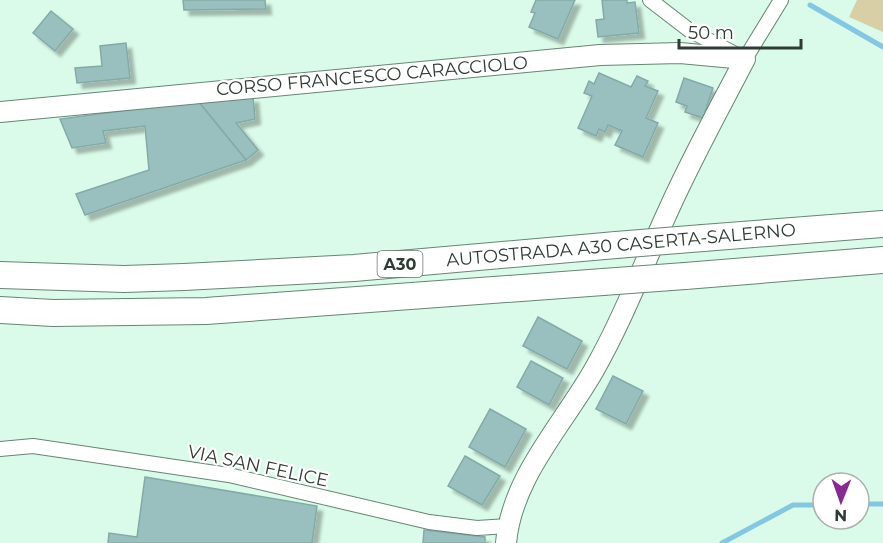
<svg xmlns="http://www.w3.org/2000/svg" width="883" height="543" viewBox="0 0 883 543" font-family="Montserrat,sans-serif">
<style>
.green{fill:#d8cfa7}
.lines{fill:none;stroke-linecap:round;stroke-linejoin:round}
.stream{stroke:#84c7e3;stroke-width:5}
.building{fill:#99c0bf;stroke:#83aaa8;stroke-width:1.5;filter:url(#shadow)}
.street-casing{stroke:#678575;stroke-width:16}
.secondary-casing{stroke:#678575;stroke-width:22}
.highway-casing{stroke:#678575;stroke-width:28}
.street{stroke:#fff;stroke-width:14}
.secondary{stroke:#fff;stroke-width:20}
.highway{stroke:#fff;stroke-width:26}
.highway-bridge-casing{stroke:#678575;stroke-width:28;stroke-linecap:butt}
.highway-bridge{stroke:#fff;stroke-width:26}
.labels{text-anchor:middle;stroke-width:4.5;stroke-linejoin:round;paint-order:stroke}
.shield{fill:#fff;stroke:#6d7672;stroke-width:1.5}
.shield-label{font-size:16px;font-weight:bold;fill:#2f3c35}
.street-label{font-size:18px;fill:#2f3c35;stroke:#fff}
</style>
<defs>
<filter id="shadow"><feDropShadow dx="5.5" dy="5.5" stdDeviation="1.5" flood-color="#0004"/></filter>
</defs>
<rect width="100%" height="100%" fill="#dafbe9"/>
<path class="green" d="M857 0H883V32L849 17Z"/>
<g class="lines">
<g class="stream">
<path d="M810 5 883 47"/>
<path d="M859 504H883"/>
<path d="M722 543 793 505H823"/>
</g>
</g>
<g class="building">
<path d="M183 0H265L266 9 184 10Z"/>
<path d="M536 0H575L558 39 529 27 535 13 531 12Z"/>
<path d="M602 0H627V3L635 2 639 33 598 37 596 20 604 19Z"/>
<path d="M51 11 73 29 55 51 33 33Z"/>
<path d="M126 43 130 78 77 83 75 68 102 66 100 46Z"/>
<path d="M599 73 631 87 637 76 648 81 645 86 658 91 646 118 658 123 643 157 615 145 622 131 608 125 605 132 599 129 596 136 578 128 592 96 584 93 589 81 594 84Z"/>
<path d="M684 78 713 88 703 118 685 112 687 106 676 102Z"/>
<path d="M253 97 255 119 236 123 258 150 246 160 198 101Z"/>
<path d="M198 101 246 160 85 215 76 194 149 170 145 126 103 131 106 143 72 148 60 119Z"/>
<path d="M538 317 582 341 567 369 523 346Z"/>
<path d="M531 361 563 378 549 405 517 387Z"/>
<path d="M613 376 643 391 626 424 596 409Z"/>
<path d="M490 409 526 429 505 467 469 447Z"/>
<path d="M465 456 500 476 482 505 448 486Z"/>
<path d="M145 477 317 506 312 543H108L109 533 137 537Z"/>
<path d="M424 530 485 537V543H423Z"/>
</g>
<g class="lines">
<defs>
<g id="street">
<path d="M650 0 689 30 745 59 781 0"/>
<path d="M0 449 33 446 229 475 429 522 477 528 508 526"/>
</g>
<path id="secondary" d="M0 112 600 55 680 53 745 59C719 109 692 158 669 209 644 263 623 319 594 370 562 426 512 477 506 543"/>
<g id="highway">
<path d="M703 238 883 224"/>
<path d="M0 275 124 279 184 277 354 268 616 245"/>
<path d="M685 276 883 260"/>
<path d="M0 310 53 313 206 311 603 282"/>
</g>
</defs>
<use href="#street" class="street-casing"/>
<use href="#secondary" class="secondary-casing"/>
<use href="#highway" class="highway-casing"/>
<use href="#street" class="street"/>
<use href="#secondary" class="secondary"/>
<use href="#highway" class="highway"/>
<defs>
<g id="highway-bridge">
<path d="M616 245 703 238"/>
<path d="M603 282 685 276"/>
</g>
</defs>
<use href="#highway-bridge" class="highway-bridge-casing"/>
<use href="#highway-bridge" class="highway-bridge"/>
</g>
<g class="labels">
<rect class="shield" x="377.5" y="251" width="45" height="26" rx="4.5"/>
<g class="shield-label">
<text x="400" y="270">A30</text>
</g>
<g class="street-label">
<text transform="translate(372 76) rotate(-5)" y="6">CORSO FRANCESCO CARACCIOLO</text>
<text transform="translate(621 245) rotate(-5)" y="6">AUTOSTRADA A30 CASERTA-SALERNO</text>
<text transform="translate(258 466) rotate(12)" y="6">VIA SAN FELICE</text>
</g>
</g>
<g transform="translate(841 501) rotate(181)"><circle r="28" fill="#ffffff" stroke="#acb1ae" stroke-width="1.5"/>
<path d="M0-4.5L10 22L0 15L-10 22Z" fill="#882892"/>
<text y="-9" font-size="16" font-weight="bold" text-anchor="middle" fill="#2f3c35">N</text>
</g>
<path d="M679 39v9h122v-9" fill="none" stroke="#2f3c35" stroke-width="3"/>
<text x="688" y="39" font-size="18" fill="#2f3c35" stroke="#ffffff" stroke-width="4.5" paint-order="stroke">50 m</text>
</svg>
